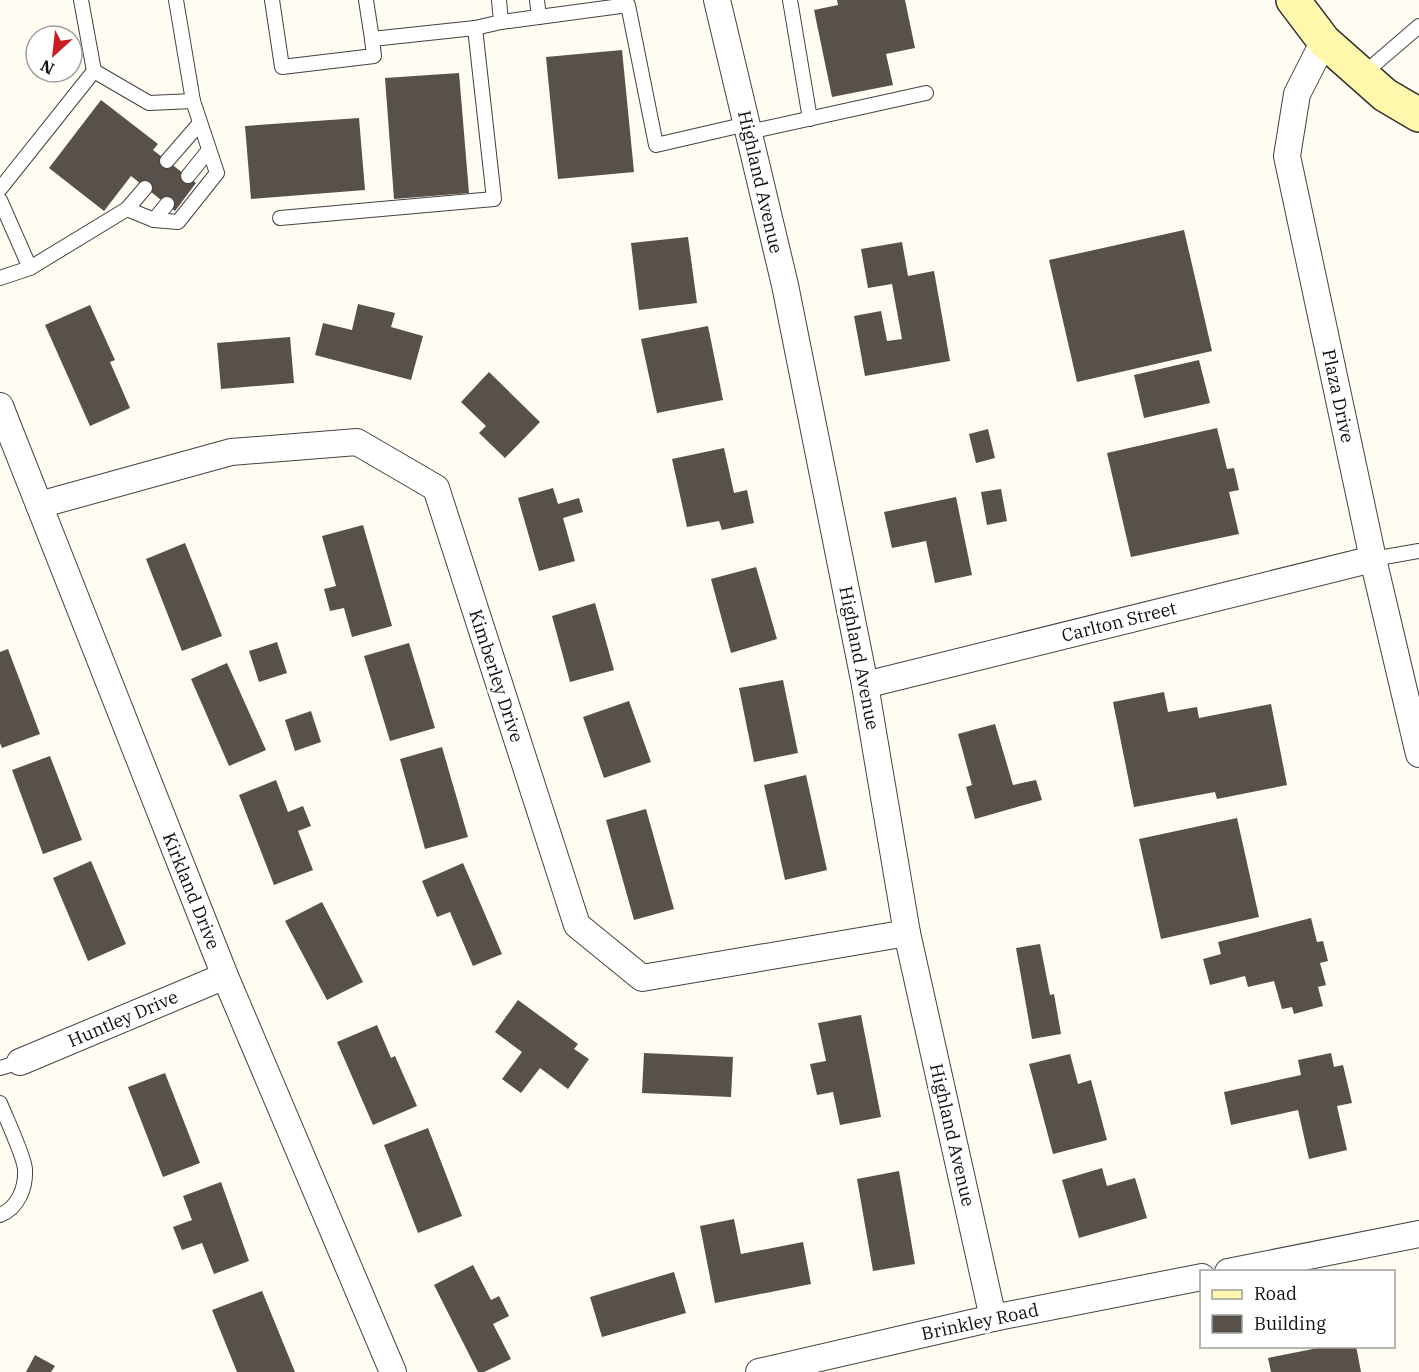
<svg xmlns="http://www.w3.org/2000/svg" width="1419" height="1372" viewBox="0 0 1419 1372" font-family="'IBM Plex Serif',serif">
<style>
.building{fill:#58504a}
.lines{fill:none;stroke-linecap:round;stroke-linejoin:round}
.lane-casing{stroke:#424242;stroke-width:16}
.street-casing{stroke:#424242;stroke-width:28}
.secondary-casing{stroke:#313131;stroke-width:36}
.lane{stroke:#fff;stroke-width:14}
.street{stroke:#fff;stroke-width:26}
.secondary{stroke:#fff7ac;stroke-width:33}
.labels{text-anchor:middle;stroke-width:6;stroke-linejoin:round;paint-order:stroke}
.street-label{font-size:18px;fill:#0f0f0f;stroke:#fff}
</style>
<rect width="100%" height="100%" fill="#fffcf1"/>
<g class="building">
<path d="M837 0H905L915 48 886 54 893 85 832 97 814 10 838 5Z"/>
<path d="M622 50 634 172 558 179 546 57Z"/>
<path d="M459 73 469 193 394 199 385 78Z"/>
<path d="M101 100 158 144 153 150 196 183 175 211 131 176 104 211 49 168Z"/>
<path d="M359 118 365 190 251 199 245 126Z"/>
<path d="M1184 230 1212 351 1077 382 1049 260Z"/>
<path d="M688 237 697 303 639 310 631 243Z"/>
<path d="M902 242 908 276 934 271 950 361 865 376 854 316 881 311 887 341 902 339 892 284 868 288 861 249Z"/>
<path d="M358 304 395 313 391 327 423 336 411 380 315 355 323 323 352 330Z"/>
<path d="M90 305 115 360 110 362 130 408 90 426 45 325Z"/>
<path d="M708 326 723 400 657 413 641 339Z"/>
<path d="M290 337 294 383 221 389 217 343Z"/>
<path d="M1199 360 1210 403 1144 418 1134 375Z"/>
<path d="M489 372 540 422 505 458 479 433 486 426 461 402Z"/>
<path d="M1217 428 1227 469 1234 468 1239 490 1229 492 1239 534 1131 557 1107 453Z"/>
<path d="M988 429 995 458 976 463 969 434Z"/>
<path d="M724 448 734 493 747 490 754 523 722 530 719 521 687 527 672 459Z"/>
<path d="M553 488 558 504 579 498 583 512 563 518 575 561 539 571 518 498Z"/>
<path d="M1001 489 1007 521 987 525 981 492Z"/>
<path d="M956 497 972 575 935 583 926 541 892 548 884 512Z"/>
<path d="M363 525 392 626 352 637 344 608 330 611 324 589 336 586 322 536Z"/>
<path d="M185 543 222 636 182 651 146 559Z"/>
<path d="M756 567 777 639 731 653 711 579Z"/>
<path d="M595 603 614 670 570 682 552 616Z"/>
<path d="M277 642 287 673 259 682 249 651Z"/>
<path d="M409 643 435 728 390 741 364 656Z"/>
<path d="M8 649 40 734 2 748 0 743V652Z"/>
<path d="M227 663 266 750 229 766 191 679Z"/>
<path d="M783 680 798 753 754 762 739 688Z"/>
<path d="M1164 692 1168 712 1197 707 1199 718 1271 704 1287 785 1217 799 1215 792 1134 807 1113 702Z"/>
<path d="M629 701 651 762 604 778 583 717Z"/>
<path d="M311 711 321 742 295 751 285 720Z"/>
<path d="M995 724 1013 785 1036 780 1042 800 975 819 966 787 972 785 958 734Z"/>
<path d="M442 747 468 837 425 849 400 759Z"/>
<path d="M50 756 82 840 43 854 12 770Z"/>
<path d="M806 775 827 870 785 880 764 785Z"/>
<path d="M276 780 288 812 303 806 311 826 298 831 313 870 274 885 239 795Z"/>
<path d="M646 809 674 909 634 920 606 820Z"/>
<path d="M1237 818 1259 917 1161 939 1139 839Z"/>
<path d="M91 861 126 944 88 961 53 878Z"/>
<path d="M463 863 502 954 473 966 450 912 437 917 422 881Z"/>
<path d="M322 902 363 982 327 1000 285 921Z"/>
<path d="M1311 918 1317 942 1323 941 1328 961 1320 963 1326 985 1318 987 1323 1006 1294 1014 1292 1007 1282 1009 1274 981 1248 987 1245 976 1210 985 1203 959 1221 954 1218 942Z"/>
<path d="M1040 944 1050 995 1054 994 1061 1034 1032 1039 1016 948Z"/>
<path d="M518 1000 578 1044 574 1049 589 1059 568 1089 540 1068 521 1093 502 1079 522 1052 495 1032Z"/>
<path d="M861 1015 881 1117 840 1125 833 1092 817 1095 810 1064 826 1061 818 1023Z"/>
<path d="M377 1025 391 1058 395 1056 417 1106 373 1125 337 1042Z"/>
<path d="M644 1053 733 1057 731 1097 642 1093Z"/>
<path d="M1331 1053 1334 1067 1343 1065 1352 1103 1337 1106 1347 1150 1309 1159 1298 1110 1231 1125 1224 1092 1301 1075 1298 1060Z"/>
<path d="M1070 1054 1078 1084 1091 1080 1107 1140 1053 1154 1029 1064Z"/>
<path d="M165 1073 200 1163 163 1177 128 1087Z"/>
<path d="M428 1128 462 1216 418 1233 384 1145Z"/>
<path d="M1102 1168 1107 1186 1135 1178 1147 1218 1079 1238 1062 1180Z"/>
<path d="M899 1171 915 1264 873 1271 857 1179Z"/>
<path d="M221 1182 249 1261 214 1274 202 1243 182 1250 173 1227 192 1220 183 1196Z"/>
<path d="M734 1219 741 1254 803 1242 811 1284 715 1303 700 1226Z"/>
<path d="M473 1265 491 1300 499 1296 509 1316 493 1324 511 1359 484 1372H478L434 1285Z"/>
<path d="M674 1272 686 1313 602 1337 590 1297Z"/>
<path d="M262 1291 295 1372H237L212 1310Z"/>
<path d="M1328 1346H1356L1361 1372H1271L1268 1358Z"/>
<path d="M35 1355 55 1366 51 1372H26Z"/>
</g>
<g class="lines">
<defs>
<g id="lane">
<path d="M81 0 94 71 149 103 193 101 176 0"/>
<path d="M272 0 282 67 374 56 372 39"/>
<path d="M366 0 372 39 475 28 501 22 499 0"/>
<path d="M537 0 539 17"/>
<path d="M790 0 810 119"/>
<path d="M501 22 628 5 656 145 747 124"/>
<path d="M1362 75 1419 26"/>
<path d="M749 132 926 93"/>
<path d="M167 161 200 123"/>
<path d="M188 176 209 150"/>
<path d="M0 189 94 71"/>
<path d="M0 200 30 268 127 209 154 220 178 222 217 173 193 101"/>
<path d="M127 209 145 188"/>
<path d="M280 218 494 199 475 28"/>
<path d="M154 220 167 204"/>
<path d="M0 278 30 268"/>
<path d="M1373 559 1419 551"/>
<path d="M0 1068 20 1062"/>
<path d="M0 1103C6 1118 24 1156 25 1169 26 1188 18 1208 0 1215"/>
</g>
<g id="street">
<path d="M717 0 785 285 865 685 907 933 993 1318"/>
<path d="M1324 41 1297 94 1287 156 1373 559 1419 754"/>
<path d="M0 406 225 976 393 1372"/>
<path d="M39 505 231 452 357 442 436 488 577 925 642 978 907 933"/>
<path d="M865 685 1373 559"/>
<path d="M20 1062 225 976"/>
<path d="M1228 1272 1419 1234"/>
<path d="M759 1372 993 1318 1202 1277"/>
</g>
<path id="secondary" d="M1293 0 1324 41 1385 95 1419 115"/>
</defs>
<use href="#lane" class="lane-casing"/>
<use href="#street" class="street-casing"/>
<use href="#secondary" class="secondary-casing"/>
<use href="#lane" class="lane"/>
<use href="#street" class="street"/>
<use href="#secondary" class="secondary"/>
</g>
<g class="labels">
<g class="street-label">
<text transform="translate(760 182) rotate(77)" y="6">Highland Avenue</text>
<text transform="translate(1338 396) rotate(78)" y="6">Plaza Drive</text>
<text transform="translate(1119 622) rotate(-14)" y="6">Carlton Street</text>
<text transform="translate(859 658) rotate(79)" y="6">Highland Avenue</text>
<text transform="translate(496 676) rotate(72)" y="6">Kimberley Drive</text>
<text transform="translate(191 891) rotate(68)" y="6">Kirkland Drive</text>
<text transform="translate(123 1019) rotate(-23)" y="6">Huntley Drive</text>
<text transform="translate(952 1135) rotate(77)" y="6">Highland Avenue</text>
<text transform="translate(980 1322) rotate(-12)" y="6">Brinkley Road</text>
</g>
</g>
<rect x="1200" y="1270" width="195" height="78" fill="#ffffff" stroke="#9f9f9f" stroke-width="1.5"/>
<rect x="1212" y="1290" width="30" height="9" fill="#fff7ac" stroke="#9f9f9f" stroke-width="1.5"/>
<text x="1254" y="1300" font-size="18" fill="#0f0f0f">Road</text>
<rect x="1212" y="1315" width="30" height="18" fill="#58504a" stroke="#9f9f9f" stroke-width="1.5"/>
<text x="1254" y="1330" font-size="18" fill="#0f0f0f">Building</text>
<g transform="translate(54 54) rotate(207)"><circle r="28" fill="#ffffff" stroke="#9f9f9f" stroke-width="1.5"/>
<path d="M0-4.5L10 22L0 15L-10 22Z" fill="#c91d22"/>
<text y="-9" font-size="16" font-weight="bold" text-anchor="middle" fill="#0f0f0f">N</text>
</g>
</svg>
